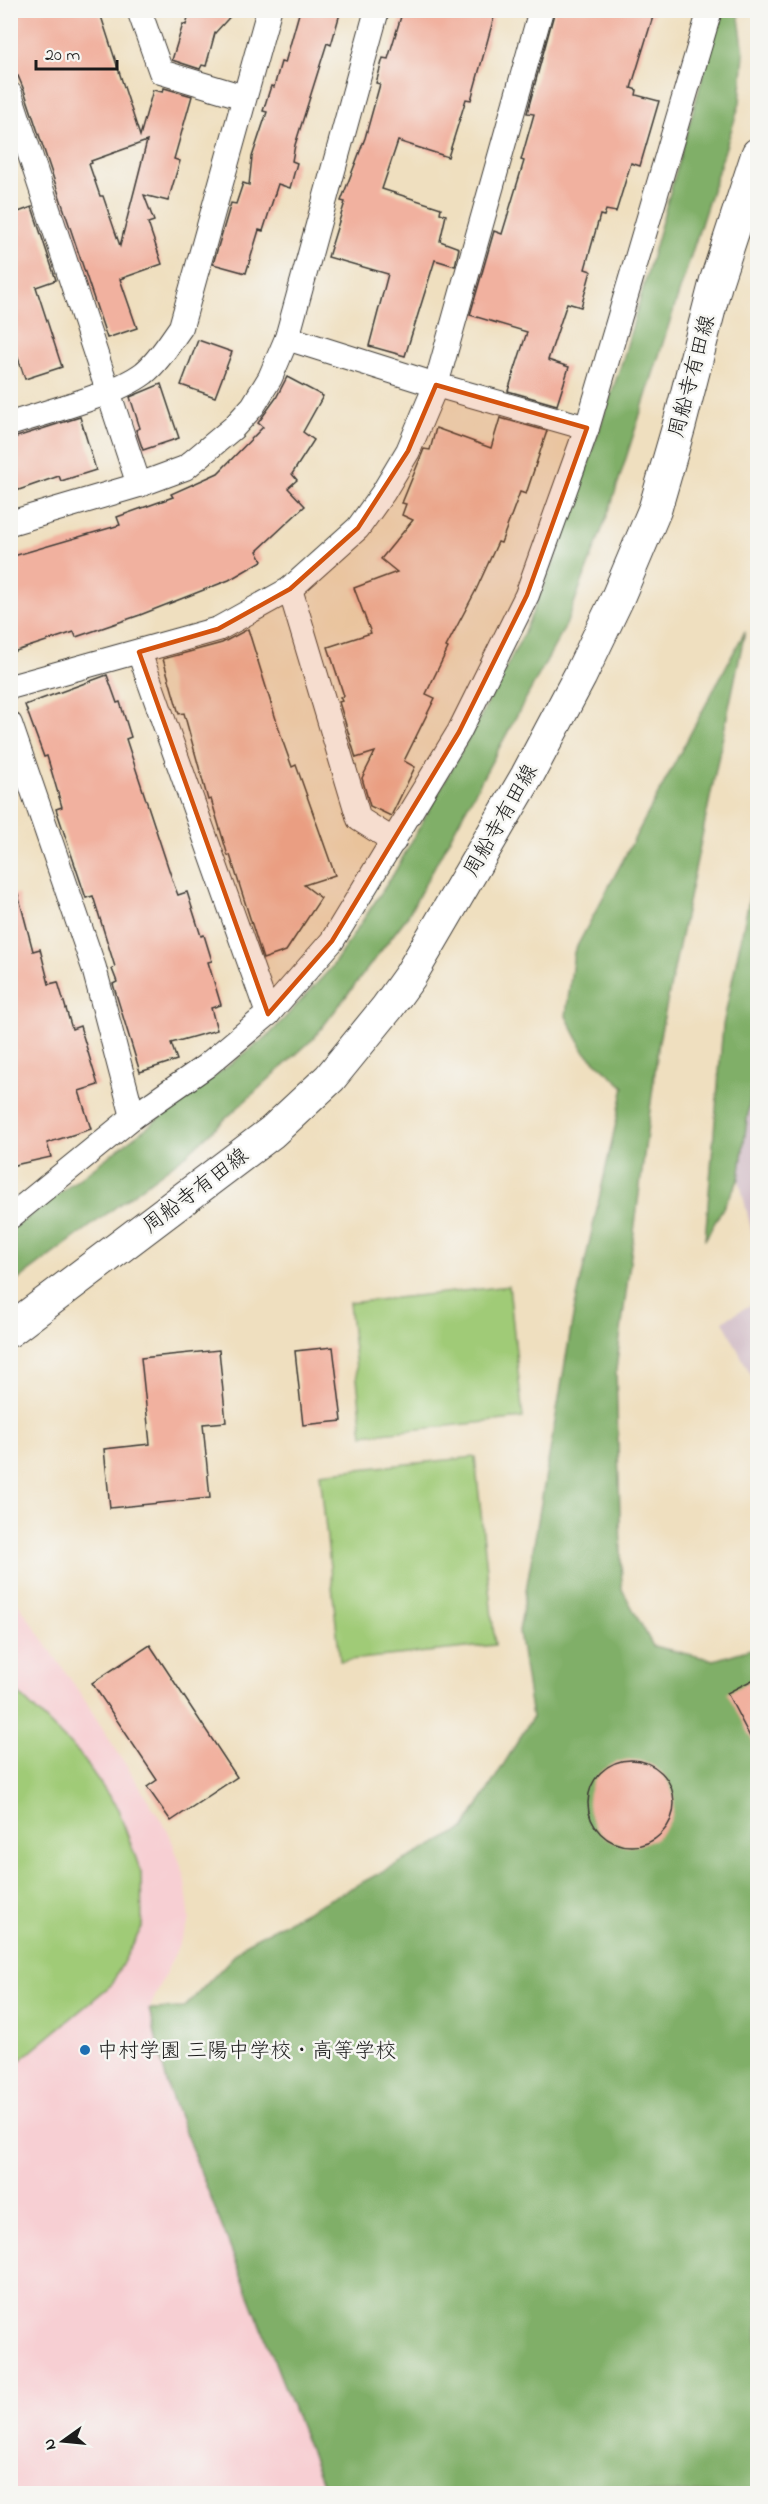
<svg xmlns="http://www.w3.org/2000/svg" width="768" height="2504" viewBox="0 0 768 2504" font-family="'Indie Flower','Klee One',sans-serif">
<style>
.built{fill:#f7cfd3}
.industrial{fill:#d2bdc7}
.green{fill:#a0cb77;stroke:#5e744a;stroke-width:1.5}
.forest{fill:#80af68;stroke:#4e6642;stroke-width:1.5}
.building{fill:#f1b19f;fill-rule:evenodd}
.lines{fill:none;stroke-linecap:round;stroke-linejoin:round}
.street-casing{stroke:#3c3934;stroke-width:26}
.secondary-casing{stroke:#3c3934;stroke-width:35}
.street{stroke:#fff;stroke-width:24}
.secondary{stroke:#fff;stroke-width:33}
.marked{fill:#d4530e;fill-opacity:0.2;stroke:#d4530e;stroke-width:4.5;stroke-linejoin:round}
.poi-dot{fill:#1f6fb2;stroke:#f6f6f2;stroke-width:2}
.labels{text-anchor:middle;stroke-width:5;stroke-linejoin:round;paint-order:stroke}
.street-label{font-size:21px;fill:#1c1c1c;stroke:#f6f6f2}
.poi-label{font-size:21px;fill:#1c1c1c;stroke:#f6f6f2;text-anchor:start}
</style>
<rect width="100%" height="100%" fill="#f6f6f2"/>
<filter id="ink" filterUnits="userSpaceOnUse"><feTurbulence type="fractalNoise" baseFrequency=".0167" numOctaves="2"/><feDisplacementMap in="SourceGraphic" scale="12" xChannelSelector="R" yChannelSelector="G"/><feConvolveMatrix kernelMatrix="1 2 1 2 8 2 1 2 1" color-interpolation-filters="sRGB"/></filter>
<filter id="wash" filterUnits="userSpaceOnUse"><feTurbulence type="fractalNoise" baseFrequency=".008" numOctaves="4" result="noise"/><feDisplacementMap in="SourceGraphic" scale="24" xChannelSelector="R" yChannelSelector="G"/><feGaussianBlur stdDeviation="1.35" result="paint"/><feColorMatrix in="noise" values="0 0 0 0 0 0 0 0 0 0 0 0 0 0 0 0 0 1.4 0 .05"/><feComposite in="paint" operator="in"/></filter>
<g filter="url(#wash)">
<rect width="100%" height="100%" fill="#efdfbf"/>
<path class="built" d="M10 1591 84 1699 169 1833 184 1874 190 1920 149 2010 169 2091 326 2493H11Z"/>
<g class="industrial">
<path d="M757 1046V1254L739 1179Z"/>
<path d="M757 1301V1387L723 1321Z"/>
</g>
<g class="green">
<path d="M509 1286 523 1418 363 1435 349 1303Z"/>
<path d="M475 1457 495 1645 340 1661 320 1473Z"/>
<path d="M10 1685 80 1754 118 1809 141 1872 142 1927 111 1985 11 2068Z"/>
</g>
<g class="forest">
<path d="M721 11H738L744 53 740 103 610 508 566 625 407 917 314 1038 187 1154 11 1285V1230L269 1035 331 968 393 875 483 712 523 635 559 550 624 356Z"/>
<path d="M745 631 659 1041 616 1370 622 1589 653 1646 714 1660 757 1647V2493H326L169 2091 149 2009 184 2008 246 1943 464 1829 532 1718 519 1631 574 1311 624 1087 584 1051 566 1016 574 952Z"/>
<path d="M757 861V1046L739 1179 705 1240 723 1025Z"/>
</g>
<g id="blocks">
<g class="building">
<path d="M10 10H99L140 136 153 90 163 92 164 88 192 96 174 159 180 161 168 201 144 195 154 221 148 223 162 264 120 279 137 328 107 338 24 90 18 76 15 77 10 62ZM147 141 135 188 120 246 103 196H100L89 164 92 163 91 161Z"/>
<path d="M190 10H236L215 33 206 66 202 65 200 69 172 60 183 24 186 25Z"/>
<path d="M300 10H341L331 45 327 43 295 145 292 161 297 163 290 188 278 184 263 231 259 230 246 273 213 264 231 203 236 204 243 183 249 185 252 157 267 112 263 111 271 86 274 87 281 62 285 63Z"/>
<path d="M403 10H496L471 100 466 99 448 157 398 141 382 189 441 208 440 213 446 215 440 241 459 248 455 266 435 260 405 356 369 346 388 274 328 257 345 202 341 201 365 138 380 84 376 83 383 58 388 59Z"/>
<path d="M555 10H655L631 88 637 90 636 95 659 101 640 166 631 163 616 212 606 210 604 216 600 215 585 269 591 271 581 307 567 303 548 360 569 367 557 405 508 391 527 332 470 315 494 231 502 234 524 161 521 160 534 114 527 113Z"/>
<path d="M32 207 56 280 36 287 62 367 25 379 10 334V215Z"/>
<path d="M198 340 232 352 215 397 181 385Z"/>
<path d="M287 377 323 396 303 432 314 440 292 474 297 480 288 488 305 506 257 551 262 561 229 580 140 615 76 637 74 632 10 653V557L120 525 117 517 173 497 171 494 218 473 263 427 258 423 276 398Z"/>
<path d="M161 384 179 438 143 450 136 430 140 428 130 397Z"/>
<path d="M80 417 96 470 61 481 59 476 16 491 10 472V439Z"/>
<path d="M500 418 547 431 526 494 520 492 501 543 498 542 476 590 446 647 448 648 426 694 435 698 404 761 415 767 391 816 370 806 362 778 375 752 356 758 339 702 342 701 340 697 344 696 328 647 371 633 354 588 397 572 381 559 413 520 402 515 406 504 402 503 424 449 430 450 436 428 491 448Z"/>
<path d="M248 629 283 742 292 767 296 765 335 875 304 885 321 898 286 951 263 959 230 855 228 856 211 799 208 800 184 713 179 714 163 659 222 643Z"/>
<path d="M107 675 117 703 120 702 131 737 126 739 174 885 178 895 187 892 201 936 204 935 212 961 208 962 221 1005 211 1008 217 1030 171 1043 177 1060 140 1072 113 984 117 982 112 969 115 967 93 896 86 898 56 809 62 807 47 756 44 757 25 705Z"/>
<path d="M18 894 33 951 40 949 49 984 58 982 72 1029 80 1026 98 1085 79 1091 91 1129 47 1143 51 1157 10 1166V895Z"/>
<path d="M333 1347 342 1421 303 1425 295 1351Z"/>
<path d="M219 1350 226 1422 203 1424 210 1498 110 1508 104 1449 150 1444 141 1358Z"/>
<path d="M150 1645 237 1777 171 1821 147 1787 157 1780 92 1683Z"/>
<path d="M758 1677V1752L727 1693Z"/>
<circle cx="631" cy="1803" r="43"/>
</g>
</g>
</g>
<g filter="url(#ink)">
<use href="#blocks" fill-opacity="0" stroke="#3c3934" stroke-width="1.5"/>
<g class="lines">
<defs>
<g id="street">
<path d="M139 10 161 72 244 97"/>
<path d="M10 94 139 485"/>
<path d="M287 338 436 385 587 428"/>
<path d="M10 424C46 412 115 395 144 373 159 361 170 342 181 327L269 10"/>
<path d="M10 523 139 485 185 468 233 428 253 406 270 378 287 338 377 10"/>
<path d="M290 589 359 819 394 841"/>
<path d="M139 652 268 1014"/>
<path d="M10 687 218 629 290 589 358 528 383 493 408 451 436 385 541 10"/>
<path d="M10 724 94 968 133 1117"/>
<path d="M10 1217 133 1117 206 1066 268 1014 332 941 459 732 527 595 587 428 710 10"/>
</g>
<path id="secondary" d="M10 1330 272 1132 330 1078 387 1008 410 976 527 776 580 676 617 599 655 509 679 426 716 282 758 154"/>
</defs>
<use href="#street" class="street-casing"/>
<use href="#secondary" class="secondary-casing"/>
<use href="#street" class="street"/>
<use href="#secondary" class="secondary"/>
</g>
</g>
<path class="marked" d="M436 385 587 428 527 595 459 732 332 941 268 1014 139 652 218 629 290 589 358 528 408 451Z"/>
<circle class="poi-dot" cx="85" cy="2050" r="6"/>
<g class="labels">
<g class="street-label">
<text transform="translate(691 376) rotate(-75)" y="7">周船寺有田線</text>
<text transform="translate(500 820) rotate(-60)" y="7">周船寺有田線</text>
<text transform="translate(195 1190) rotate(-37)" y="7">周船寺有田線</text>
</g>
<g class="poi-label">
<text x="97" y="2057">中村学園 三陽中学校・高等学校</text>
</g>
</g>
<rect width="768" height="2504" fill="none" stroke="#f6f6f2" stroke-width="36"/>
<g transform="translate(63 2441) rotate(255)" stroke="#f6f6f2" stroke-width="4.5" paint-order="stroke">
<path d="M0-4.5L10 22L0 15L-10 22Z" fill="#1c1c1c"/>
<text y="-9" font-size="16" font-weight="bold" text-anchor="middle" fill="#1c1c1c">N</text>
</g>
<path d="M36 60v9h81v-9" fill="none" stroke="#1c1c1c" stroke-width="3"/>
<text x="45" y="60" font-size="18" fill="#1c1c1c" stroke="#f6f6f2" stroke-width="4.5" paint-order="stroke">20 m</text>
</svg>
